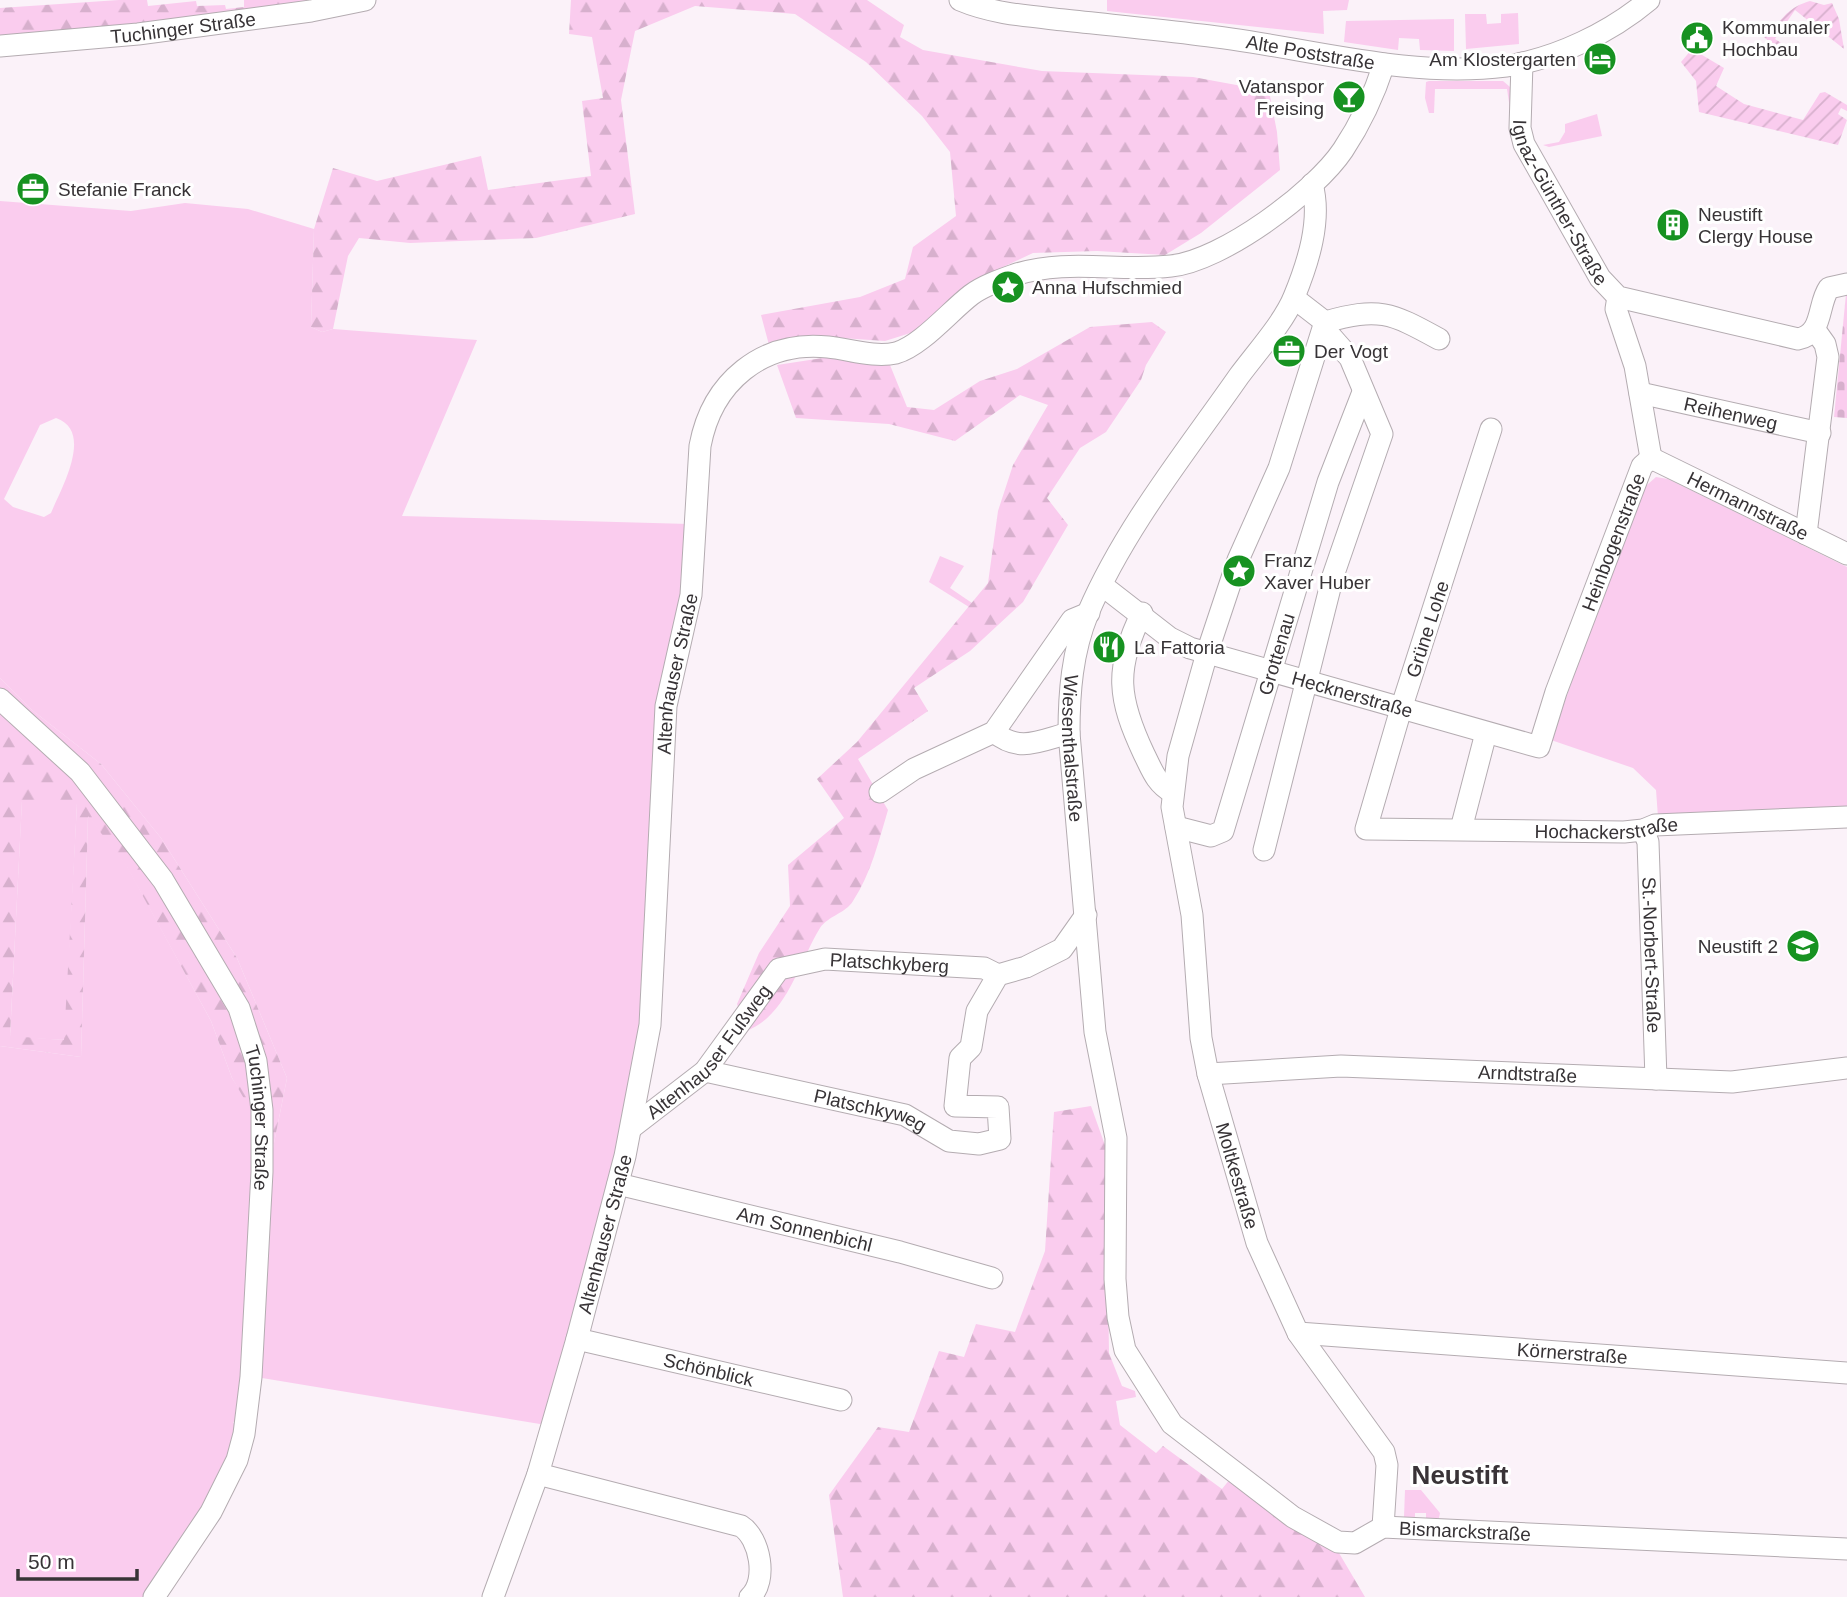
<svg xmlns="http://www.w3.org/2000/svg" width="1847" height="1597" viewBox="0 0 1847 1597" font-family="Arial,sans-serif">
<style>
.green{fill:#faccee;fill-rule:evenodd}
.forest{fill:url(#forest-firs);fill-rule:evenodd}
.cemetery{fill:url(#cemetery-stones)}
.garden{fill:url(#garden-furrows)}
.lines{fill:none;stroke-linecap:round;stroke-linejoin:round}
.minor-casing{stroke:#b4acb1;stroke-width:23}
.minor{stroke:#fff;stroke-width:21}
.labels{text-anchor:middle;stroke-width:6;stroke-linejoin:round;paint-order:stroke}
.poi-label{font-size:19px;fill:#373336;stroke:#fff;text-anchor:start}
.street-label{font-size:19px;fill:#373336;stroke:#fff}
.district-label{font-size:26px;font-weight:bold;fill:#393337;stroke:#fff}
</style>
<defs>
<pattern id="forest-firs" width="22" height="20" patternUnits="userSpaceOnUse" patternTransform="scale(1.75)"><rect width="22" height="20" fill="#faccee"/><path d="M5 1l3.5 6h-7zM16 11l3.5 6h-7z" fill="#d7b0cd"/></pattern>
<pattern id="cemetery-stones" width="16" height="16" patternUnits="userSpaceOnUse" patternTransform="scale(1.75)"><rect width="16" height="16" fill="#faccee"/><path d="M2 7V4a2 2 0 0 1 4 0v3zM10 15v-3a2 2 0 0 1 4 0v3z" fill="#d7b0cd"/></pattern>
<pattern id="garden-furrows" width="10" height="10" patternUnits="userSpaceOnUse" patternTransform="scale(1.75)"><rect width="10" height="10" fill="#faccee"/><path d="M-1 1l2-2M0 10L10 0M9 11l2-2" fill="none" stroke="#d7b0cd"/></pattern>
</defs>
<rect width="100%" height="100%" fill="#fbf2f9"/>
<g class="green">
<path d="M1107 0H1349L1347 10 1323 11 1324 34 1107 11Z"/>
<path d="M1518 13 1519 44 1466 49 1465 14H1486L1487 24 1501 23V14Z"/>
<path d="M1454 19V51L1420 50 1419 39 1399 38 1398 50 1344 42 1346 21Z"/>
<path d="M1429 81H1503L1510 87V109L1507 89H1435L1434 113H1429L1425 98 1426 82Z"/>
<path d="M1597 114 1602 136 1549 147 1543 145 1559 142 1565 132V124Z"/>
<path d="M0 201 131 211 185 203 248 209 314 229 311 327 322 332 333 329 477 340 402 516 689 524 650 962 620 1141 546 1425 256 1377 266 1141 273 1148 287 1078 237 958 161 838 101 764 32 710 0 678ZM56 418C94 431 62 487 51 513L44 517 13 507 4 499 40 425Z"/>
<path d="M1656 477 1668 479 1847 567V811L1658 817 1656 790 1633 768 1551 740 1639 492Z"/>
<path d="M940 556 964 566 950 588 972 603 969 607 929 582Z"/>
<path d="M22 800 77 803 65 1040 10 1037Z"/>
<path d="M88 815 127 866 211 1021 232 1078 258 1119 240 1411 233 1423 243 1425 233 1459 150 1597H0V1046L81 1057Z"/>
<path d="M1405 1490H1421L1440 1513 1439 1518H1426V1513H1415V1518L1404 1517Z"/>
</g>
<g class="forest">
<path d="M119 0H147L148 6 196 1 197 6 225 5 226 9 244 7V0H335L0 39V8Z"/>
<path d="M571 0H867L904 25 900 37 923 50 1042 71 1193 77 1269 91 1277 132 1280 170 1201 233 1165 255 1097 251 1033 253 977 279 920 330 885 341 812 336 769 345 761 315 860 297 905 279 913 247 956 216 950 152 922 116 866 62 795 14 695 6 635 31 621 100 635 214 536 238 410 243 359 238 348 256 333 329 322 332 311 327 314 229 333 168 377 181 481 156 488 190 591 176 582 101 603 98 592 37 569 34Z"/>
<path d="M1152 322 1166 332 1146 365 1141 380 1106 432 1080 448 1047 498 1068 525 1023 602 970 651 914 688 928 711 858 759 888 810C879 840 871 874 853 901 846 913 828 916 820 928 799 962 787 1016 746 1031L737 1004 759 953 790 906 788 865 844 818 817 779 857 742 988 583 998 511 1013 465 1048 405 1020 395 955 441 889 424 796 418 777 365 829 357 890 365 907 407 934 410 980 381 1017 369 1090 327Z"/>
<path d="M0 678 32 710 101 764 161 838 237 958 287 1078 273 1148 232 1078 211 1021 127 867 88 816 81 1057 0 1046ZM22 801 77 804 64 1040 10 1036Z"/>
<path d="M1091 1106 1106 1148 1109 1353 1122 1386 1135 1391 1136 1397 1116 1401 1120 1425 1156 1453 1163 1446 1222 1489 1230 1479 1339 1553 1365 1597H843L829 1495 878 1427 909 1432 939 1351 964 1357 976 1324 1015 1332 1045 1251 1054 1112Z"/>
</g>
<path class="cemetery" d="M1846 294H1847V418L1834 417Z"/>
<g class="garden">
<path d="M1810 1 1824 5 1832 3 1839 19 1844 49 1795 10 1775 39 1781 43 1777 49 1763 36C1784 22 1783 9 1810 1Z"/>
<path d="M1692 49 1724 68 1716 86 1744 104 1803 120 1820 93 1825 92 1847 105V111L1841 108 1838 114 1847 120 1838 145 1699 112 1696 81 1681 62Z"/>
</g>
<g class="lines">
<defs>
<g id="minor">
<path id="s1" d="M960 0C993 14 1028 16 1064 20 1109 25 1155 29 1201 35 1302 46 1404 79 1506 66 1556 59 1611 32 1649 0"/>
<path id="s2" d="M0 46 138 34 311 11 365 0"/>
<path id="s3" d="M1522 63 1520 128 1524 144 1600 278 1618 297 1798 339C1824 334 1817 305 1829 288L1847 284"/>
<path id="s4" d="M1312 184C1322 220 1308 263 1294 297 1284 322 1256 353 1239 376 1186 452 1125 527 1088 613 1072 652 1069 693 1069 733L1095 1032 1116 1138 1115 1279 1118 1317 1125 1350 1172 1424 1293 1517 1338 1542 1355 1543 1383 1527 1847 1549"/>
<path d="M1618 297 1616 309 1635 366 1651 458"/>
<path id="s5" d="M1325 322 1279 468 1238 560 1207 653 1178 756 1172 807 1192 915 1201 1038 1208 1074 1257 1243 1298 1333 1384 1452 1387 1465 1383 1527"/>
<path d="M1325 322C1379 307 1390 312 1439 339"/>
<path id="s6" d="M1640 393 1820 433"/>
<path id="s7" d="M1491 429 1401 709 1366 829 1624 832 1643 830 1655 825 1847 817"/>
<path id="s8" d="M1651 458 1847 554"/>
<path d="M1806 534 1828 357 1825 344 1815 330"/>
<path id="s9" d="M1103 586 1170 638 1190 648 1539 747 1556 692 1642 466 1651 458"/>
<path d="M1142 613C1114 669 1118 699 1144 754 1152 770 1156 783 1172 792"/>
<path id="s10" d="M0 699 80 772 163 880 239 1008 256 1061 262 1110V1172L251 1377 244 1434 237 1460 211 1512 154 1597"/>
<path d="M994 732C1019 753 1039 741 1069 733"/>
<path d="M880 792 914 769 994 732 1072 620 1089 613"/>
<path id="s11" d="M1176 827 1211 836 1223 831 1328 482 1363 392"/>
<path d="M1461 829 1486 733"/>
<path id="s12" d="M1643 830 1648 842 1656 1079"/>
<path d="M1264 850 1333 576 1382 434 1350 358 1328 333 1325 322 1294 298"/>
<path id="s13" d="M705 1071 905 1115 949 1141 979 1144 1000 1139 998 1107 955 1106 960 1058 971 1047 977 1011 998 975 1026 967 1062 949 1086 915"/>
<path id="s14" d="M1208 1074 1341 1066 1732 1082 1847 1068"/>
<path id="s15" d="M631 1128 705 1071 779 969 825 959 984 968 998 975"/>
<path id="s16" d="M618 1184 900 1252 992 1278"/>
<path id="s17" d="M1298 1333 1847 1373"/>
<path id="s18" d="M577 1339 841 1400"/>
<path d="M538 1474 741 1526C760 1538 768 1581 750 1597"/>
<path id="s19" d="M493 1597 538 1474 577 1339 625 1156 650 1025 666 706 691 595 700 446C712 382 762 340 828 347 849 349 874 358 896 353 921 346 950 311 971 295 983 286 1000 280 1014 275 1066 258 1118 272 1171 266 1222 261 1315 192 1343 150 1361 123 1374 95 1384 64"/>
</g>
</defs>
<use href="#minor" class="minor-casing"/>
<use href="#minor" class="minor"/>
</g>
<defs>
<symbol id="civic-disc" viewBox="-11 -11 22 22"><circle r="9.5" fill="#179221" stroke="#fff"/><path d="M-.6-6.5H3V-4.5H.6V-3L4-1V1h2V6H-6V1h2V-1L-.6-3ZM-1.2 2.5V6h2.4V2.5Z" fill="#fff"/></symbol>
<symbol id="hotel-disc" viewBox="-11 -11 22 22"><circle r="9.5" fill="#179221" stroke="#fff"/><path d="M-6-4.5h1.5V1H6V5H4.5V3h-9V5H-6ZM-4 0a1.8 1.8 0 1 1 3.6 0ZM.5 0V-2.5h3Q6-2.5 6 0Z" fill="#fff"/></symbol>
<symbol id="bar-disc" viewBox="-11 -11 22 22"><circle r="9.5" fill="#179221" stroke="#fff"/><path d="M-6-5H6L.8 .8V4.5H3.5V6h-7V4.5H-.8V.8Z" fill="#fff"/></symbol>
<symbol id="office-disc" viewBox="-11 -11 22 22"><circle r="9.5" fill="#179221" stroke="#fff"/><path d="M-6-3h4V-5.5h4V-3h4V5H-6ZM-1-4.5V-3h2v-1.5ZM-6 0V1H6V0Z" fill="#fff"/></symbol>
<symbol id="building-disc" viewBox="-11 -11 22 22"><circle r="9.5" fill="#179221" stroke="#fff"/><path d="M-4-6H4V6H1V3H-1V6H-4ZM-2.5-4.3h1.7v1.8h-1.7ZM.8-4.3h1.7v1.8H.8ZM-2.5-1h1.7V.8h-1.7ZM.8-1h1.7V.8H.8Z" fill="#fff"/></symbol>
<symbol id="sight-disc" viewBox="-11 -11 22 22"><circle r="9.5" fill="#179221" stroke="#fff"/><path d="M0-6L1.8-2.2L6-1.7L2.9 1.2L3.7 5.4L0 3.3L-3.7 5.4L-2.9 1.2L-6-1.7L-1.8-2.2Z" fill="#fff"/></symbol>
<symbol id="restaurant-disc" viewBox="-11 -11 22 22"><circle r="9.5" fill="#179221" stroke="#fff"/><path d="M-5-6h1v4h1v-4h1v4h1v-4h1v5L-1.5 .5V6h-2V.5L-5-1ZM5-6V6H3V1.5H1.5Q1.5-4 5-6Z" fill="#fff"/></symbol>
<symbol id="school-disc" viewBox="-11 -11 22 22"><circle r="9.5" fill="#179221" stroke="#fff"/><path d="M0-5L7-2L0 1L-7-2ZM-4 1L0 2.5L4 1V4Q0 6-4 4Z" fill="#fff"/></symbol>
</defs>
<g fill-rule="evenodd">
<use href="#civic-disc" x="1678" y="19" width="38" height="38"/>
<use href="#hotel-disc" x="1581" y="40" width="38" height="38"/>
<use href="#bar-disc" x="1330" y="78" width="38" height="38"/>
<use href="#office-disc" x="14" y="170" width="38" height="38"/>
<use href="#building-disc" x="1654" y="206" width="38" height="38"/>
<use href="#sight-disc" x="989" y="268" width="38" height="38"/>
<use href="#office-disc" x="1270" y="332" width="38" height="38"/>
<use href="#sight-disc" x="1220" y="552" width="38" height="38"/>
<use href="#restaurant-disc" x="1090" y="628" width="38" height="38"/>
<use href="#school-disc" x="1784" y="927" width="38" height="38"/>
</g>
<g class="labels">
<g class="poi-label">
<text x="1722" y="34">Kommunaler<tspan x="1722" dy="22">Hochbau</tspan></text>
<text x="1576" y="66" text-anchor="end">Am Klostergarten</text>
<text x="1324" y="93" text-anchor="end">Vatanspor<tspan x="1324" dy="22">Freising</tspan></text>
<text x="58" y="196">Stefanie Franck</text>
<text x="1698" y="221">Neustift<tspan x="1698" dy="22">Clergy House</tspan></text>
<text x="1032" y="294">Anna Hufschmied</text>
<text x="1314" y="358">Der Vogt</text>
<text x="1264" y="567">Franz<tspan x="1264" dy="22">Xaver Huber</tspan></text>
<text x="1134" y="654">La Fattoria</text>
<text x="1778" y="953" text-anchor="end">Neustift 2</text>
</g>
<g class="street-label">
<text dy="7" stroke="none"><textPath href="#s2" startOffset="184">Tuchinger Straße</textPath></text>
<text dy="7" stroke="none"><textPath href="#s1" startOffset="355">Alte Poststraße</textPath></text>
<text dy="7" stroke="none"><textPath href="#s3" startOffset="149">Ignaz-Günther-Straße</textPath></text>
<text dy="7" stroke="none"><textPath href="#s6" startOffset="93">Reihenweg</textPath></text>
<text dy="7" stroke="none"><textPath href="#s8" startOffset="108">Hermannstraße</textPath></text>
<text dy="7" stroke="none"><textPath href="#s9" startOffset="688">Heinbogenstraße</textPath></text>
<text transform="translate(1427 629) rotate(-72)" y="7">Grüne Lohe</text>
<text dy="7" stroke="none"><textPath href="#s11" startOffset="234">Grottenau</textPath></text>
<text dy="7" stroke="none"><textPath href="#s19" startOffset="947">Altenhauser Straße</textPath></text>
<text dy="7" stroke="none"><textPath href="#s9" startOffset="276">Hecknerstraße</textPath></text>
<text dy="7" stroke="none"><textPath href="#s4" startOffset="632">Wiesenthalstraße</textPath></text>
<text dy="7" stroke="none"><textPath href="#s7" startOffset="660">Hochackerstraße</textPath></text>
<text dy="7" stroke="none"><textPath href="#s12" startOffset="126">St.-Norbert-Straße</textPath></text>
<text dy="7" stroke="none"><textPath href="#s15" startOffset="331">Platschkyberg</textPath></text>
<text dy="7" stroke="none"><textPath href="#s15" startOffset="110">Altenhauser Fußweg</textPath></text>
<text dy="7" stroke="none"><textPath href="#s14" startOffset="320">Arndtstraße</textPath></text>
<text dy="7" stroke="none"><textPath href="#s13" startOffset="170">Platschkyweg</textPath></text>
<text dy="7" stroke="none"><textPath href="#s10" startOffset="506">Tuchinger Straße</textPath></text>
<text dy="7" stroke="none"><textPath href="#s5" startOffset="886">Moltkestraße</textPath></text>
<text dy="7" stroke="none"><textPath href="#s16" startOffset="192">Am Sonnenbichl</textPath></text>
<text dy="7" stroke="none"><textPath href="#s19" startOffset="380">Altenhauser Straße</textPath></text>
<text dy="7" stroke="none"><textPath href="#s17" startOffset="275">Körnerstraße</textPath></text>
<text dy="7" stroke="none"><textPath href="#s18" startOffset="135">Schönblick</textPath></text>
<text dy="7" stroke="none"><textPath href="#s4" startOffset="1661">Bismarckstraße</textPath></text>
</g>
<g class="district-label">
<text x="1460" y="1484">Neustift</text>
</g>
</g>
<path d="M18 1569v10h119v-10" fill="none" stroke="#373336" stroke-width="3.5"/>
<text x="28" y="1569" font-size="21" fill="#373336" stroke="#ffffff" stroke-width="5" paint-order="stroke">50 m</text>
</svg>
